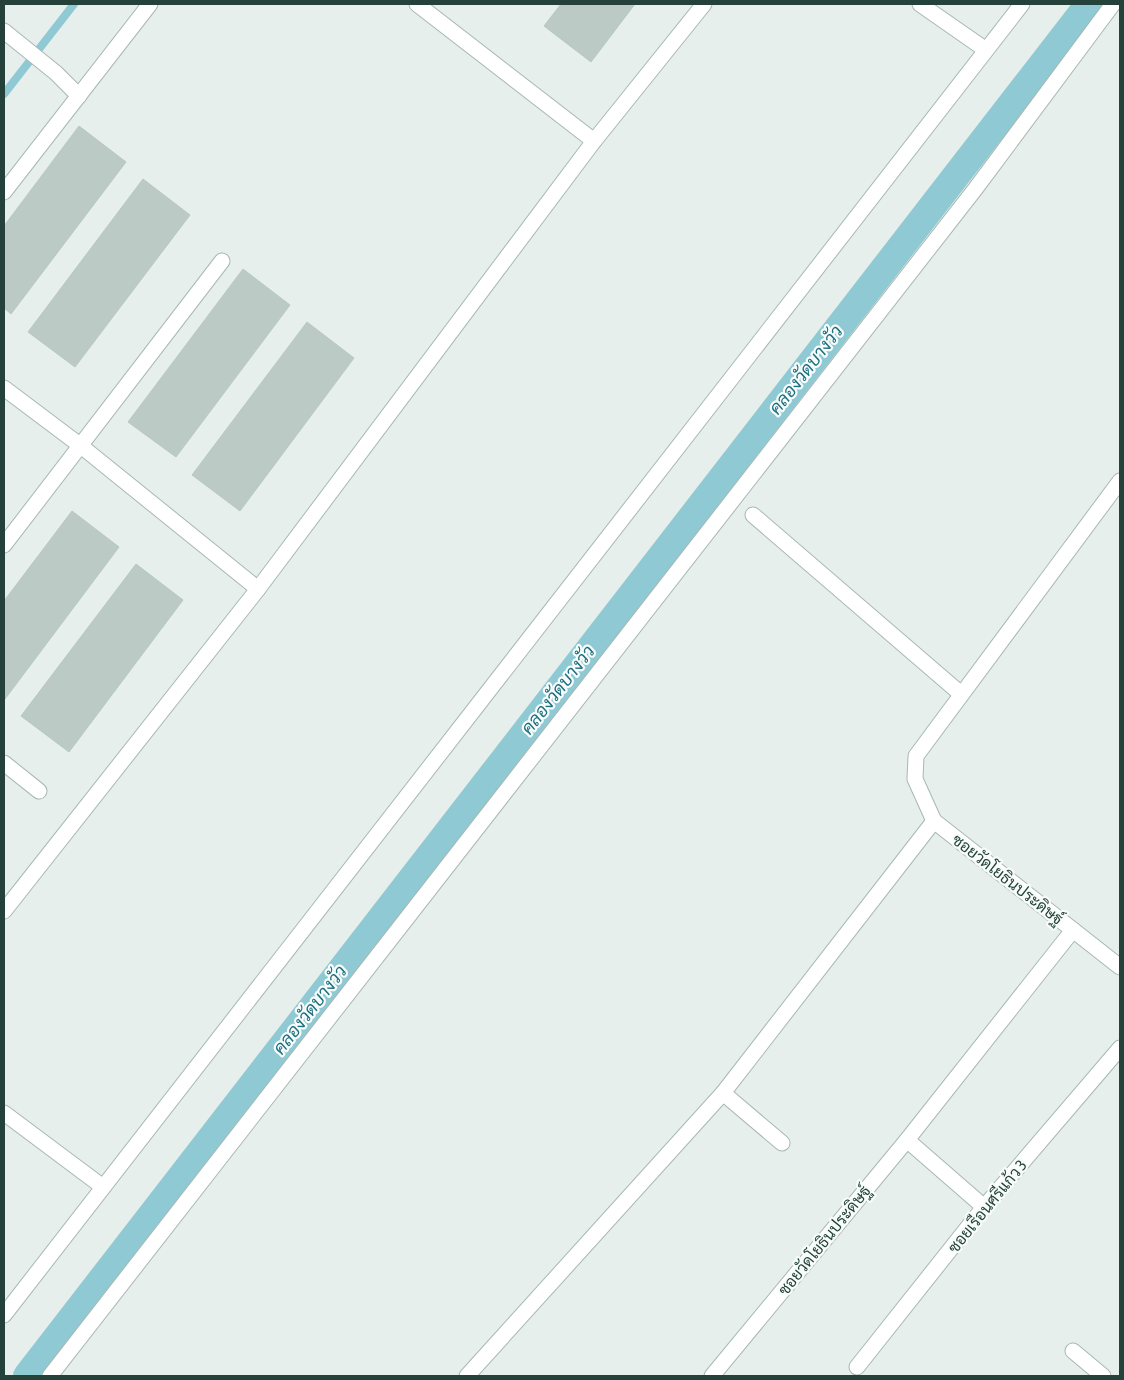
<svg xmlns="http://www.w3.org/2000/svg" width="1124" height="1380" viewBox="0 0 1124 1380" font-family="'Asap Condensed',Sarabun,sans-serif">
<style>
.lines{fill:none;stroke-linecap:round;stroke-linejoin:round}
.stream{stroke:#8ec9d4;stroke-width:8}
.canal{stroke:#8ec9d4;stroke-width:28}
.building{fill:#bbcac4;stroke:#b8c9c2}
.minor-casing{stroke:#a8b8b2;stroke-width:17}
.minor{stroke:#fff;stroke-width:15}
.labels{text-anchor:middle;stroke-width:4.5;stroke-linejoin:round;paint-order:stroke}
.street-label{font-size:16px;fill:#24423a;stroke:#f7fbf9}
.water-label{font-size:18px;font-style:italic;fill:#1c6f80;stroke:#f7fbf9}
</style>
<rect width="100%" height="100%" fill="#e6efeb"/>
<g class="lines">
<path class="stream" d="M4 94 74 4"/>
<path class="canal" d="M27 1376 1089 4"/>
</g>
<g class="building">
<path d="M561 4H635L591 62 544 26Z"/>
<path d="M79 126 126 162 11 314 4 308V226Z"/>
<path d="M143 179 190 215 75 367 28 332Z"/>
<path d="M243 269 290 305 176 457 128 422Z"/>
<path d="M307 322 354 358 240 511 192 475Z"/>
<path d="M72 511 119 547 5 699 4 601Z"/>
<path d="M136 564 183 600 69 752 21 716Z"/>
</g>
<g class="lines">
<defs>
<g id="minor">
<path d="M417 4 594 141"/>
<path d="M920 4 986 50"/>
<path d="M4 31 56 73 79 96"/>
<path d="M4 192 150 4"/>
<path d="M4 388 81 446 258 589"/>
<path d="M753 515 961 694"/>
<path d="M4 545 222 261"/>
<path d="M4 763 39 791"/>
<path d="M4 911 258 589 594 141 704 4"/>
<path d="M1073 930 1120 967"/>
<path d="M723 1093 782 1143"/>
<path d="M4 1113 103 1187"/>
<path d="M907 1140 984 1207"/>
<path d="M4 1315 1022 4"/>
<path d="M1073 1351 1103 1376"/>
<path d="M857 1367 984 1207 1120 1048"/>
<path d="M50 1376 976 188 1113 4"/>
<path d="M467 1376 723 1093 934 821"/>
<path d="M712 1376 907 1140 1073 930 934 821 915 779 916 756 1120 481"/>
</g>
</defs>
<use href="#minor" class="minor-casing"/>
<use href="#minor" class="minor"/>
</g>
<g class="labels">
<g class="street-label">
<text transform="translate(1008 879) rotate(38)" y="6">ซอยวัดโยธินประดิษฐ์</text>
<text transform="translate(987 1206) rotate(-51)" y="6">ซอยเรือนศรีแก้ว 3</text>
<text transform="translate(824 1240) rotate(-51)" y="6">ซอยวัดโยธินประดิษฐ์</text>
</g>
<g class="water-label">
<text transform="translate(806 370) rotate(-52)" y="6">คลองวัดบางวัว</text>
<text transform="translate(558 690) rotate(-52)" y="6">คลองวัดบางวัว</text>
<text transform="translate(310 1010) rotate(-52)" y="6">คลองวัดบางวัว</text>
</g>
</g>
<rect width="1124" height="1380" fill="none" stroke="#24423a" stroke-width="10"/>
</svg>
